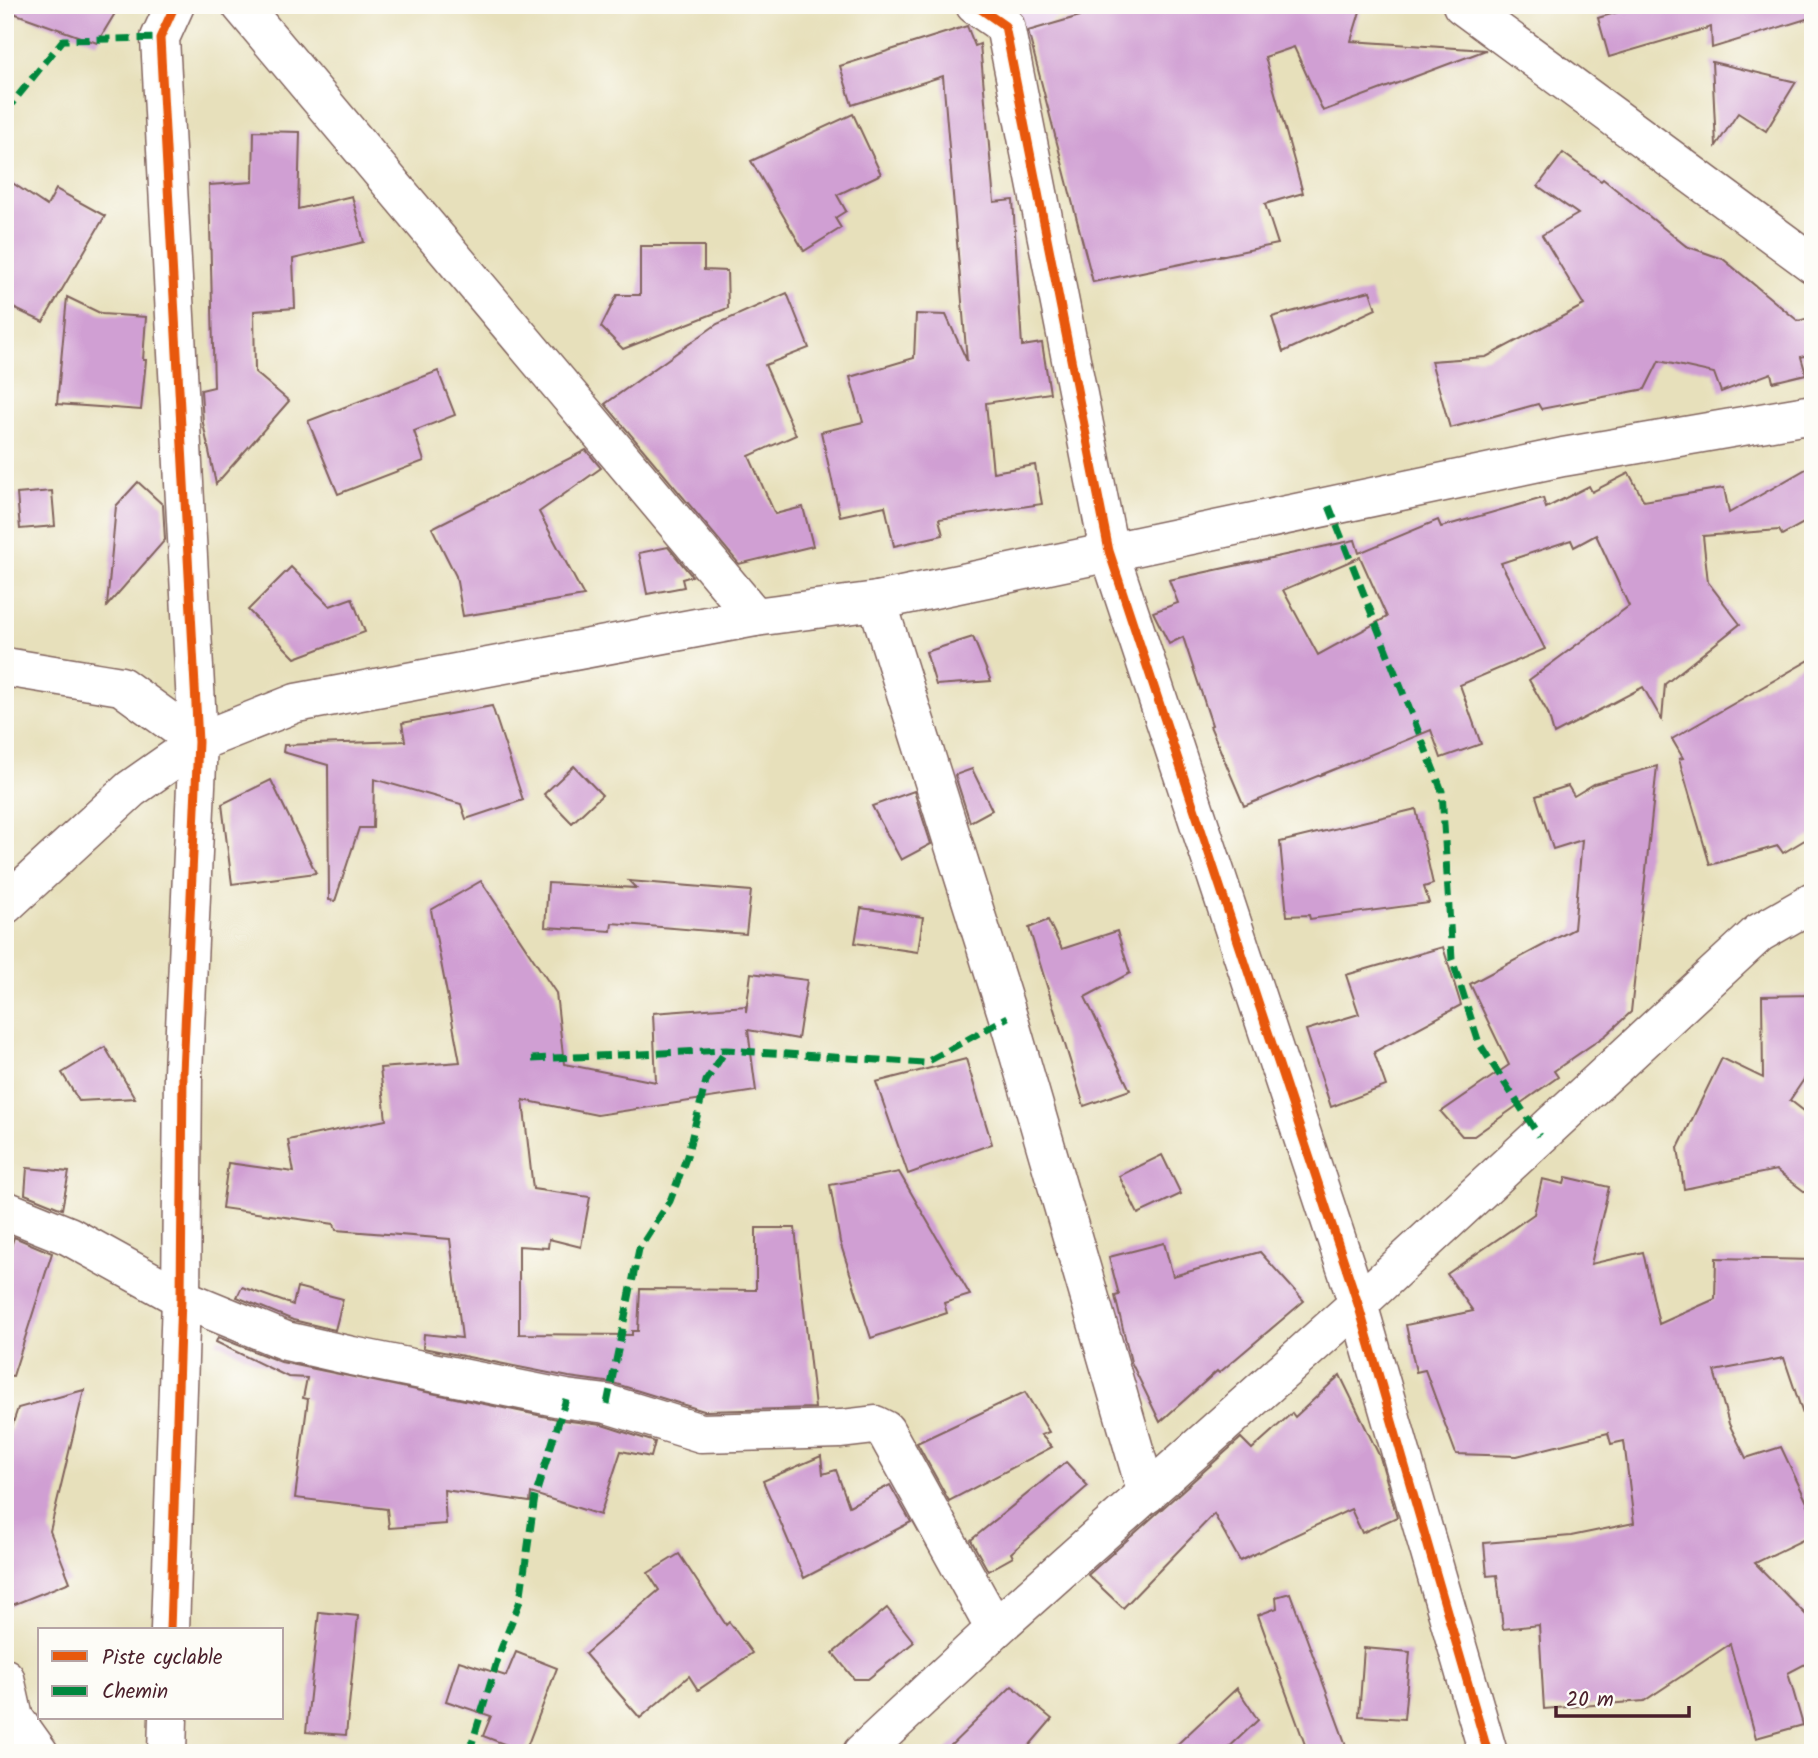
<svg xmlns="http://www.w3.org/2000/svg" width="1818" height="1758" viewBox="0 0 1818 1758" font-family="Kalam,sans-serif">
<style>
.built{fill:#e9d2ed}
.building{fill:#d09fd3;fill-rule:evenodd}
.lines{fill:none;stroke-linecap:round;stroke-linejoin:round}
.minor-casing{stroke:#81635d;stroke-width:41}
.secondary-casing{stroke:#81635d;stroke-width:41}
.minor{stroke:#fff;stroke-width:38}
.secondary{stroke:#fff;stroke-width:38}
.quiet{stroke:#00873e;stroke-width:7;stroke-dasharray:14 7;stroke-linecap:butt}
.cycleway-casing{stroke:#fdfcf7;stroke-width:13}
.cycleway{stroke:#e8590c;stroke-width:9}
</style>
<rect width="100%" height="100%" fill="#fdfcf7"/>
<filter id="ink" filterUnits="userSpaceOnUse"><feTurbulence type="fractalNoise" baseFrequency=".0143" numOctaves="2"/><feDisplacementMap in="SourceGraphic" scale="14" xChannelSelector="R" yChannelSelector="G"/><feConvolveMatrix kernelMatrix="1 2 1 2 8 2 1 2 1" color-interpolation-filters="sRGB"/></filter>
<filter id="wash" filterUnits="userSpaceOnUse"><feTurbulence type="fractalNoise" baseFrequency=".00686" numOctaves="4" result="noise"/><feDisplacementMap in="SourceGraphic" scale="28" xChannelSelector="R" yChannelSelector="G"/><feGaussianBlur stdDeviation="1.57" result="paint"/><feColorMatrix in="noise" values="0 0 0 0 0 0 0 0 0 0 0 0 0 0 0 0 0 1.4 0 .05"/><feComposite in="paint" operator="in"/></filter>
<g filter="url(#wash)">
<rect width="100%" height="100%" fill="#e7e0bb"/>
<path class="built" d="M959 5H1076L1015 46Z"/>
<g id="blocks">
<g class="building">
<path d="M5 5H120L97 43 5 10Z"/>
<path d="M1118 5H1362L1351 41 1486 50 1323 111 1294 47 1265 57 1303 193 1265 204 1278 244 1093 282 1028 31Z"/>
<path d="M1641 5H1813V17L1712 48 1711 27 1609 57 1598 18Z"/>
<path d="M967 26 975 46 980 44 994 202 1013 200 1022 346 1042 343 1050 393 986 403 993 472 1035 465 1042 504 939 519 943 535 894 546 885 506 840 516 821 432 863 422 850 377 914 358 916 314 946 315 967 361 943 76 852 105 840 66Z"/>
<path d="M1712 62 1796 82 1766 131 1738 113 1716 146Z"/>
<path d="M853 114 881 174 837 195 846 211 835 218 841 228 804 251 751 161Z"/>
<path d="M254 131 300 132 298 209 352 196 364 242 293 259 295 308 254 311 255 372 289 401 216 484 203 423 201 390 214 387 209 185 253 182Z"/>
<path d="M1563 153 1601 181 1603 179 1686 246 1723 259 1798 321 1813 317V353L1801 357 1806 374 1773 382 1771 373 1721 392 1714 373 1659 361 1645 389 1541 409 1538 404 1450 428 1431 361 1486 357 1584 305 1542 235 1578 214 1538 186Z"/>
<path d="M5 178 47 206 56 189 105 216 43 322 5 304Z"/>
<path d="M640 246H704V270L727 271 728 308 623 349 601 327 617 295H640Z"/>
<path d="M1370 291 1376 309 1283 352 1272 317Z"/>
<path d="M787 293 809 348 765 365 796 435 749 456 775 514 803 507 813 546 739 564 605 404 717 324Z"/>
<path d="M67 297 102 314 146 317 143 360H146L141 410 57 404Z"/>
<path d="M438 371 455 415 414 431 424 461 338 494 308 421Z"/>
<path d="M586 450 601 468 539 512 584 596 463 616 456 576 432 528Z"/>
<path d="M1813 465V518L1782 535 1779 530 1703 536 1708 582 1740 624 1665 684 1662 720 1643 687 1554 734 1548 713 1529 680 1629 606 1596 535 1574 547 1571 540 1501 563 1545 649 1460 685 1481 744 1441 758 1431 730 1244 806 1210 726 1212 725 1183 637 1169 644 1153 612 1178 603 1169 580 1355 540 1359 553 1438 520 1441 527 1543 498 1546 508 1589 486 1592 492 1629 473 1644 501 1724 488 1729 513ZM1360 557 1387 617 1318 655 1283 590Z"/>
<path d="M138 482 163 505 165 540 107 606 116 506Z"/>
<path d="M52 491 55 526 20 529 17 494Z"/>
<path d="M668 547 692 576 682 579 684 587 647 594 639 553Z"/>
<path d="M291 567 330 606 352 598 365 632 295 658 248 610Z"/>
<path d="M973 637 991 681 936 685 926 652Z"/>
<path d="M1813 658V835L1783 853 1778 846 1710 865 1679 759 1683 758 1672 739Z"/>
<path d="M492 706 523 800 466 819 461 804 374 779 373 828H359L335 901 329 900 328 765 283 752 284 745 405 741 402 723Z"/>
<path d="M574 766 602 795 572 823 544 794Z"/>
<path d="M1657 766 1631 1012 1606 1035 1554 1071 1558 1077 1474 1136H1462L1441 1112 1509 1065 1470 984 1574 929 1582 840 1553 849 1536 796 1568 786 1574 796 1594 784Z"/>
<path d="M972 769 992 810 970 822 955 775Z"/>
<path d="M271 780 316 873 232 884 222 804Z"/>
<path d="M914 791 931 844 901 860 872 806Z"/>
<path d="M1416 809 1433 884 1424 887 1429 903 1310 919 1309 915 1287 916 1280 842Z"/>
<path d="M481 881 556 993 564 1064 656 1082 653 1013 746 1006V1012L751 973 807 980 798 1039 748 1030 756 1091 597 1115 523 1100 533 1189 590 1197 581 1247 549 1239 548 1248 519 1246V1334L632 1335V1331H638L640 1289 756 1290V1228H795L815 1408 704 1411 613 1383 569 1377 423 1348 424 1334 462 1338 450 1239 336 1230 334 1224 222 1208 228 1163 294 1172 288 1140 386 1120 380 1068 460 1062 431 910Z"/>
<path d="M629 881 751 891 746 934 612 923 611 931 545 927 548 883 636 888Z"/>
<path d="M861 908 923 917 918 952 855 943Z"/>
<path d="M1048 920 1062 949 1117 931 1130 973 1085 997 1130 1090 1084 1106 1029 928Z"/>
<path d="M1443 947 1461 1005 1374 1052 1386 1086 1331 1107 1306 1030 1359 1014 1346 975Z"/>
<path d="M1813 995V1066L1790 1100 1813 1118V1198L1776 1170 1684 1189 1678 1148 1722 1058 1763 1078 1762 996Z"/>
<path d="M105 1047 135 1098 79 1101 62 1073Z"/>
<path d="M966 1059 992 1144 908 1174 876 1082Z"/>
<path d="M1162 1155 1181 1194 1138 1214 1119 1176Z"/>
<path d="M27 1168 69 1172 62 1209 25 1194Z"/>
<path d="M899 1172 970 1295 944 1303 947 1313 871 1338 840 1242 830 1185Z"/>
<path d="M1566 1177 1609 1187 1591 1264 1643 1252 1659 1324 1715 1299 1716 1258 1813 1260V1425L1807 1426 1784 1358 1714 1371 1729 1424 1746 1458 1781 1447 1813 1515V1535L1755 1563 1813 1622V1660L1788 1673 1803 1725 1756 1738 1730 1644 1644 1701 1544 1709 1539 1625 1503 1629 1497 1575 1487 1576 1484 1543 1571 1536 1634 1523 1624 1441 1611 1444 1608 1433 1517 1456 1456 1454 1425 1370 1416 1372 1406 1325 1473 1311 1447 1274 1534 1214 1542 1179 1564 1184Z"/>
<path d="M14 1237 52 1253 13 1376 5 1375V1266Z"/>
<path d="M1164 1243 1173 1276 1260 1252 1304 1301 1219 1373 1217 1371 1160 1422 1131 1362 1115 1296 1119 1295 1109 1257Z"/>
<path d="M242 1287 293 1305 297 1287 343 1299 335 1330 293 1320 237 1297Z"/>
<path d="M218 1337 281 1362 562 1420 602 1425 655 1442 651 1457 621 1451 600 1515 531 1493 530 1502 444 1490 446 1524 389 1528 387 1509 295 1498 308 1399 303 1398 307 1378 288 1377 216 1342Z"/>
<path d="M1340 1375 1380 1457 1397 1517 1362 1533 1351 1509 1240 1561 1214 1514 1123 1608 1088 1575 1241 1438 1252 1449 1292 1413 1295 1417Z"/>
<path d="M84 1390 50 1531 70 1582 5 1608V1447L18 1408Z"/>
<path d="M1025 1392 1049 1432 1041 1435 1052 1447 949 1501 917 1443Z"/>
<path d="M821 1456 823 1474 836 1470 849 1506 890 1485 911 1522 804 1578 763 1481Z"/>
<path d="M1066 1462 1088 1486 1011 1553 1013 1557 988 1571 971 1540Z"/>
<path d="M679 1554 726 1625 729 1622 752 1653 698 1690 689 1676 640 1718 585 1654 659 1590 648 1573Z"/>
<path d="M1290 1593 1347 1748 1308 1753 1258 1615 1277 1608 1276 1597Z"/>
<path d="M887 1608 914 1642 868 1679H854L833 1653Z"/>
<path d="M319 1612 358 1616 346 1735 306 1732Z"/>
<path d="M1364 1648 1410 1652 1404 1719 1359 1716Z"/>
<path d="M516 1652 557 1668 525 1752 483 1736 491 1716 446 1701 459 1661 506 1676Z"/>
<path d="M1012 1686 1052 1719 1023 1753H943Z"/>
<path d="M1237 1688 1258 1720 1223 1753H1168Z"/>
</g>
</g>
</g>
<g filter="url(#ink)">
<use href="#blocks" fill-opacity="0" stroke="#81635d" stroke-width="2"/>
<g class="lines">
<defs>
<g id="minor">
<path d="M241 5 755 617"/>
<path d="M975 5 1005 26 1109 551 1358 1304 1488 1753"/>
<path d="M1462 5 1813 264"/>
<path d="M877 601 1008 1017 1147 1494"/>
<path d="M5 667 121 686 198 742"/>
<path d="M5 1210 69 1236 181 1298 286 1341 352 1356 566 1399 607 1404 701 1433 841 1429 875 1425 885 1430 995 1629"/>
<path d="M170 1630 181 1298 183 1072 198 742 160 38 175 5"/>
<path d="M5 1678 14 1718 39 1753"/>
<path d="M167 1753 168 1718"/>
<path d="M862 1753 995 1629 1358 1304 1759 933 1813 902"/>
</g>
<path id="secondary" d="M5 905 131 789 198 742 296 703 755 617 877 601 1563 457 1813 414"/>
</defs>
<use href="#minor" class="minor-casing"/>
<use href="#secondary" class="secondary-casing"/>
<use href="#minor" class="minor"/>
<use href="#secondary" class="secondary"/>
<g class="quiet">
<path d="M5 112 63 40 160 38"/>
<path d="M1329 506 1442 791 1452 959 1479 1043 1539 1136"/>
<path d="M532 1059 726 1050 925 1063 1008 1017"/>
<path d="M607 1404 639 1249 670 1201 687 1156 706 1081 726 1050"/>
<path d="M5 1718H14"/>
<path d="M469 1753 501 1649 520 1601 535 1497 566 1399"/>
</g>
<defs>
<g id="cycleway">
<path d="M975 5 1005 26 1109 551 1358 1304 1488 1753"/>
<path d="M170 1630 181 1298 183 1072 198 742 160 38 175 5"/>
</g>
</defs>
<use href="#cycleway" class="cycleway-casing"/>
<use href="#cycleway" class="cycleway"/>
</g>
</g>
<rect width="1818" height="1758" fill="none" stroke="#fdfcf7" stroke-width="28"/>
<rect x="38" y="1628" width="245" height="91" fill="#fdfcf7" stroke="#b5a4a5" stroke-width="2"/>
<rect x="52" y="1651" width="35" height="10" fill="#e8590c" stroke="#b5a4a5" stroke-width="2"/>
<text x="102" y="1664" font-size="21" fill="#4a1f2b">Piste cyclable</text>
<rect x="52" y="1686" width="35" height="10" fill="#00873e" stroke="#b5a4a5" stroke-width="2"/>
<text x="102" y="1698" font-size="21" fill="#4a1f2b">Chemin</text>
<path d="M1556 1706v10h133v-10" fill="none" stroke="#4a1f2b" stroke-width="3.5"/>
<text x="1566" y="1706" font-size="21" fill="#4a1f2b" stroke="#fdfcf7" stroke-width="5" paint-order="stroke">20 m</text>
</svg>
